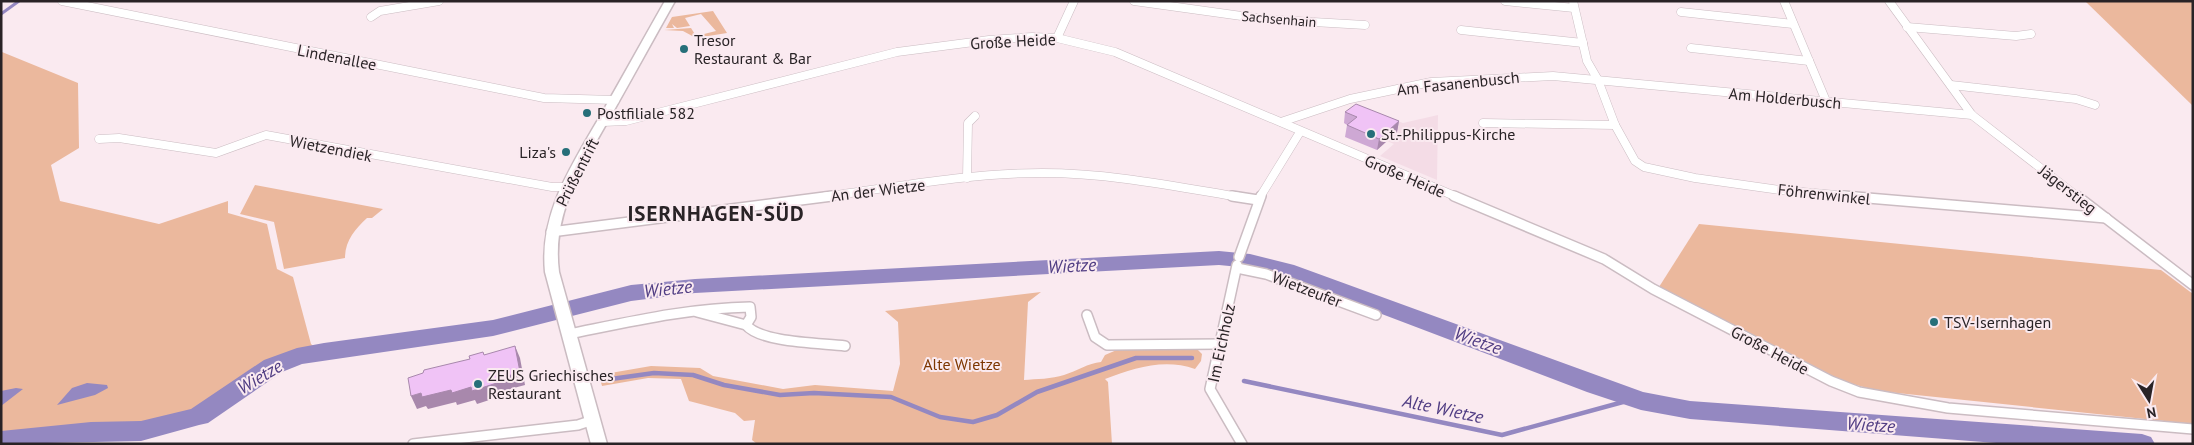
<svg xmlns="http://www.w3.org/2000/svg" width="2194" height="445" viewBox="0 0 2194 445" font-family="'PT Sans',sans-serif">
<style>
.built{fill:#f4dce6}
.green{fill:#ebb89d}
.water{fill:#9488c1}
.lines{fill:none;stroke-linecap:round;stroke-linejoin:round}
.stream-far1{stroke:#9488c1;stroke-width:3}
.stream{stroke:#9488c1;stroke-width:4.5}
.river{fill:#9488c1;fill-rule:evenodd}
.street-far1-casing{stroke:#cbbcc2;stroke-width:9}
.street-casing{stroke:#cbbcc2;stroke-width:12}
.secondary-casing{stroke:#cbbcc2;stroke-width:3}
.street-far1{stroke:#fff;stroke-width:8}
.street{stroke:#fff;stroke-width:9}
.secondary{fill:#fff;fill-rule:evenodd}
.wall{fill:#cea8d4}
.shaded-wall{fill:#a888ac}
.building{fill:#f0c3f6;stroke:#a888ac}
.poi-dot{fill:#266f79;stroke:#faeaf0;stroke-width:2}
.labels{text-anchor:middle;stroke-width:4;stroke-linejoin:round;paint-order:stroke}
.far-street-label{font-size:14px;fill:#292326;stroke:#faeaf0}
.poi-label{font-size:16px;fill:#292326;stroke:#faeaf0;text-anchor:start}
.street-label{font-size:16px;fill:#292326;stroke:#faeaf0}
.park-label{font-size:16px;fill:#7d3600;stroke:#faeaf0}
.water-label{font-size:18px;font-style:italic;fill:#503d83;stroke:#faeaf0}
.district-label{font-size:21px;font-weight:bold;letter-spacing:1px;fill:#292326;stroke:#faeaf0}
</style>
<rect width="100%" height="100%" fill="#faeaf0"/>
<path class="built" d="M1363 107 1403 123 1438 115 1437 180 1380 156 1394 144 1387 141Z"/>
<g class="green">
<path d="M2085 1H2193V106Z"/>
<path d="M713 11 727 33 696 38 683 31 664 30 691 28 696 36 716 31 701 14 685 18 690 26 677 28 672 24 674 28H666L672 17Z"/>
<path d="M2 52 78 83 79 148 51 165 60 201 159 224 228 201V213L267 224 277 269 293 277 311 344 322 354 298 359 275 368 200 418 138 433 90 434 65 438 1 443Z"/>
<path d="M255 185 383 209 372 218H367C355 229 345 241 345 258L284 269 274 222 240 214Z"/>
<path d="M1699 224 2161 270 2193 294V424L1878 391 1838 380 1659 287Z"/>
<path d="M1041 292 1028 302 1024 380C1036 379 1052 379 1064 375 1077 371 1088 363 1101 362L1105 355 1119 349H1197L1202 354 1201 361 1195 369C1164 358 1134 368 1105 379L1108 382 1112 444H757L752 440 755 420 744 421 735 413 689 401 681 379 648 378 602 386 599 375 651 366 700 368 713 376 783 389 815 385 893 391 900 364 898 322 885 311Z"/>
</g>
<g class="water">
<path d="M87 383 107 385 108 388 95 395 57 405 72 388Z"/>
<path d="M16 388 23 389 1 406V391Z"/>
</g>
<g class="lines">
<path class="stream-far1" d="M1 14 19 1"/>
<g class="stream">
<path d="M604 380 654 373 693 375 724 385 780 395 814 393 891 397 940 417 973 422 997 415 1037 392 1136 358H1192"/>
<path d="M1244 381 1502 435 1634 399"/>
</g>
<path class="river" d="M1219 251 1250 254 1294 265 1643 392 1690 401 2142 434 2151 437 2155 444H2009L1690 419 1641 410 1587 392 1279 275 1250 268 1219 265 695 293 631 301 493 336 302 364 282 372 208 423 199 425 141 441 1 444V431L91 422 141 421 191 409 264 360 297 348 324 343 493 320 631 285 695 279Z"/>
<defs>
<g id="street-far1">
<path d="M62 1 544 98 615 100"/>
<path d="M1134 1 1263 19 1365 25"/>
<path d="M1505 1 1574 8"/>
<path d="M1573 1 1587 61 1598 80 1615 125 1635 161 1644 167 1695 178 1780 190 1859 197"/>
<path d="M1784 1 1826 101"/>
<path d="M1889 1 1972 115 2078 197"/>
<path d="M1681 12 1793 24"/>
<path d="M371 17 380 11 439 1"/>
<path d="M1907 27 2016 36 2031 34"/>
<path d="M1461 30 1583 43"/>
<path d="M1057 38 1074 1"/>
<path d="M1691 48 1809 61"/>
<path d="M1951 85 2076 99 2095 105"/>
<path d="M603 122 626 121 897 52 989 40 1032 37 1057 38 1115 52 1457 197"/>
<path d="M1281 122 1350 99 1431 82 1553 76 1972 115"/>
<path d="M1483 123 1615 125"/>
<path d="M99 139 119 138 216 153 266 135 552 187H566"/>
<path d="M967 178 968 123 975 116"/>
<path d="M823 197C895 187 969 173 1042 173 1109 173 1173 186 1239 197"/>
<path d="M1260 197 1300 132"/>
</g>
<g id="street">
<path d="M1232 196 1258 200"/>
<path d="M1454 196 1604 259 1653 289 1831 381 1859 392 1948 408 2193 429"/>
<path d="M1844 196 2106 218"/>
<path d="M2077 196 2193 285"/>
<path d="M551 232 832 196"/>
<path d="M1239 257 1261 196"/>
<path d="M1237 265 1210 389 1242 444"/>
<path d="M1237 268 1266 274 1376 315"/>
<path d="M697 312 746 325C761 343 821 343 845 346"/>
<path d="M1087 315 1095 337 1107 345 1219 344"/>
<path d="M569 334C629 322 688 308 750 307L751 317 746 325"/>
<path d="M413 444 578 425 593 420"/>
</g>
<path id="secondary" d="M665 1H675C654 38 634 75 613 112 585 163 551 211 559 272L607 444H591L545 272C539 211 574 162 603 111 624 74 644 38 665 1Z"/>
</defs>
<use href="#street-far1" class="street-far1-casing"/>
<use href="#street" class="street-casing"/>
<use href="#secondary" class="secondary-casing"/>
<use href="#street-far1" class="street-far1"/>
<use href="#street" class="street"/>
<use href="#secondary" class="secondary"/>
</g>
<path class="wall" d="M1345 112 1399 121 1397 132 1377 150 1345 137 1347 125 1344 123Z"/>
<g class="shaded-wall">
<path d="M1399 121 1397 132 1377 150 1379 139Z"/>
<path d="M515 346 520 358 525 385 510 389 511 393 477 404 475 400 457 405 456 402 428 409 426 406 417 409 411 396 421 393 505 377Z"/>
</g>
<g class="building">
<path d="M1356 104 1399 121 1379 139 1347 125 1357 117 1345 112Z"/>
<path d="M515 346 520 372 505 377 506 380 472 391 471 387 452 393 451 390 422 397 421 393 411 396 408 378 423 373 424 370 470 359 469 356 483 352 484 355Z"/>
</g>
<g class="poi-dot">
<circle cx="684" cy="49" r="5"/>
<circle cx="587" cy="113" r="5"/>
<circle cx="1371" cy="134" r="5"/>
<circle cx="566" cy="152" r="5"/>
<circle cx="1934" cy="322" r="5"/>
<circle cx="478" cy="384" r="5"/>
</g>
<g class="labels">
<g class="far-street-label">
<text transform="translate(1279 19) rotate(5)" y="5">Sachsenhain</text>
</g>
<g class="poi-label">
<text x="694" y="46">Tresor<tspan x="694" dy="18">Restaurant &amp; Bar</tspan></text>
<text x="597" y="119">Postfiliale 582</text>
<text x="1381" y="140">St.-Philippus-Kirche</text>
<text x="556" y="158" text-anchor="end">Liza's</text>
<text x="1944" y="328">TSV-Isernhagen</text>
<text x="488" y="381">ZEUS Griechisches<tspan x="488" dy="18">Restaurant</tspan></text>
</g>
<g class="street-label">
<text transform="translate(1013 41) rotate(-3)" y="6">Große Heide</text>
<text transform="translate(337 57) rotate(11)" y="6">Lindenallee</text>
<text transform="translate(1458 83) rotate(-6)" y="6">Am Fasanenbusch</text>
<text transform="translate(1785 98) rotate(5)" y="6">Am Holderbusch</text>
<text transform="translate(331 148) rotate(11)" y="6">Wietzendiek</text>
<text transform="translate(577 172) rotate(-63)" y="6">Prüßentrift</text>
<text transform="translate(1405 176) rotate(23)" y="6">Große Heide</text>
<text transform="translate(2068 189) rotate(38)" y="6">Jägerstieg</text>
<text transform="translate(878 190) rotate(-7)" y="6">An der Wietze</text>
<text transform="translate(1824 194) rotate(6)" y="6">Föhrenwinkel</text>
<text transform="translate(1307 289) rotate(21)" y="6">Wietzeufer</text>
<text transform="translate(1221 343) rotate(-78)" y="6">Im Eichholz</text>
<text transform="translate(1770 350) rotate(28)" y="6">Große Heide</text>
</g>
<g class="park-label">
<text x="962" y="370">Alte Wietze</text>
</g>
<g class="water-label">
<text transform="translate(1072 266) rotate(-3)" y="6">Wietze</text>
<text transform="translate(668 289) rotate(-6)" y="6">Wietze</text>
<text transform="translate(1478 341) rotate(20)" y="6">Wietze</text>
<text transform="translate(260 377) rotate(-31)" y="6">Wietze</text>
<text transform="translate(1443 409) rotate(12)" y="6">Alte Wietze</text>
<text transform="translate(1871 425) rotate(4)" y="6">Wietze</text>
</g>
<g class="district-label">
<text x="716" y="221">ISERNHAGEN-SÜD</text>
</g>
</g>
<rect width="2194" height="445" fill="none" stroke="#292326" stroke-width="5"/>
<g transform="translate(2149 400) rotate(169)" stroke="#faeaf0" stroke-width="4" paint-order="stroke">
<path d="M0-4L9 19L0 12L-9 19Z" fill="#292326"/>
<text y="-8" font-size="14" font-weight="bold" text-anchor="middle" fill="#292326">N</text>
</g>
</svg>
